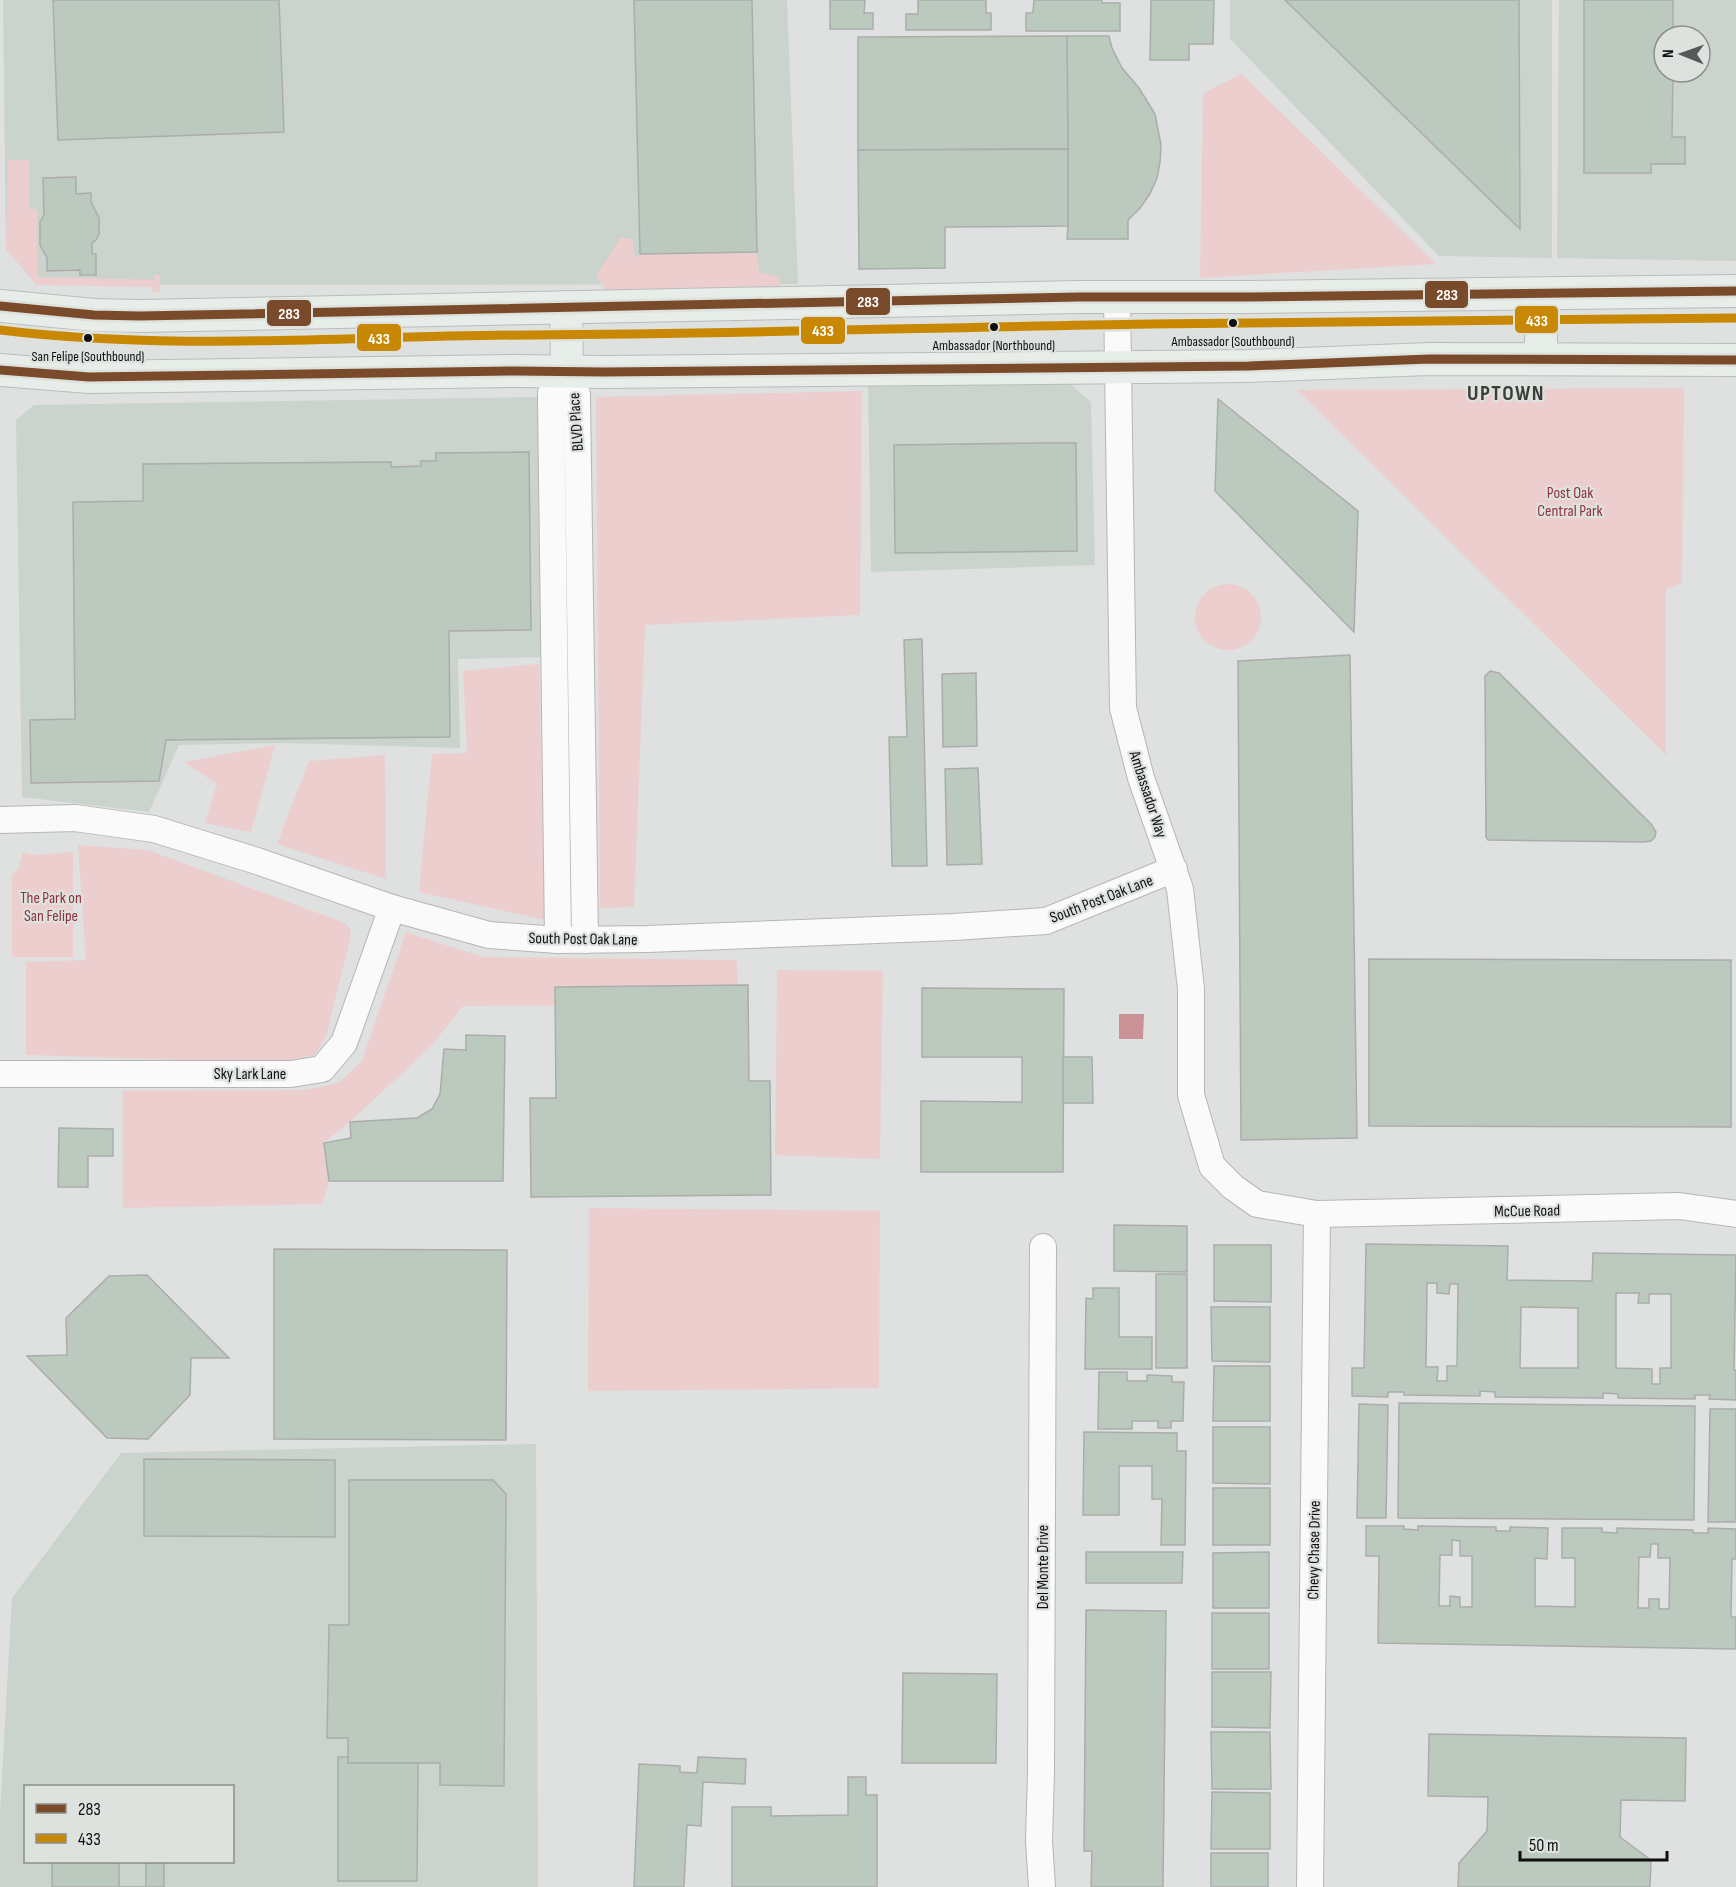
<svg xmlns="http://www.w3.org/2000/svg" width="1736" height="1887" viewBox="0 0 1736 1887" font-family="'Sofia Sans Condensed',sans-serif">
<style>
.built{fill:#cbd3cd;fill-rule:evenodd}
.green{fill:#edcecf}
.water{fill:#c99296}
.building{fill:#bbc9be;stroke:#abadab;stroke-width:1.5;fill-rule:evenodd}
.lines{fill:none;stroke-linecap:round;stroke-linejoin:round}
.minor-casing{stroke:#b5b7b5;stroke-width:28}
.major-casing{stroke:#babcbb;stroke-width:34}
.minor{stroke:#fafafa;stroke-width:26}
.major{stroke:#e7ede8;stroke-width:32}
.bus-1-casing{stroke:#dde2de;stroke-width:14}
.bus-2-casing{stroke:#dde2de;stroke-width:14}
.bus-1{stroke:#7a4b2a;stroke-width:9}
.bus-2{stroke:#c98803;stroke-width:9}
.bus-dot{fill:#0f100f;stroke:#dde2de;stroke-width:2}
.labels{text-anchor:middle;stroke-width:4.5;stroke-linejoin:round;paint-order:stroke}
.bus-label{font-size:14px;fill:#0f100f;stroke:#dde2de}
.street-label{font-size:16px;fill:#0f100f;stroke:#dde2de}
.park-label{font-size:16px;fill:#92303e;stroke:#dde2de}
.district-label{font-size:22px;font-weight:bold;letter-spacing:1.5px;fill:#3a3e3b;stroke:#dde2de}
.line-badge{stroke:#dde2de;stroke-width:2}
.badge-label{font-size:16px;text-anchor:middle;font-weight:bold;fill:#fff}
</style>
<rect width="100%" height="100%" fill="#dee1df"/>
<g class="built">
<path d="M3 0H787L798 284 37 285 6 249Z"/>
<path d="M1230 0H1552V258L1439 256 1230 39Z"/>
<path d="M1559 0H1736V261L1557 258ZM1664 36H1700V72H1664Z"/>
<path d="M868 380 1067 381 1091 402 1095 565 871 572Z"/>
<path d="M541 397 546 657 458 659 460 748 283 743 179 745 149 812 22 797 16 420 34 405Z"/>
<path d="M536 1444 538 1887H0V1814L12 1598 121 1453ZM26 1786H232V1862H26Z"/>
</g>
<g class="green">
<path d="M1242 74 1436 264 1200 278 1203 93Z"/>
<path d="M8 160H29V209H37V277L154 280V275H160V292H153L152 287 37 285 6 249Z"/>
<path d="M620 238 632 239 635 258 640 254 757 252 759 272 780 278V291L608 293 596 277Z"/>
<path d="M1684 388 1682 583 1666 589V755L1297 390Z"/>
<path d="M862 391 860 615 645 625 634 907 600 908 596 397Z"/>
<circle cx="1228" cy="617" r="33"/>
<path d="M539 664 545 920 419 892 432 754 467 753 463 671Z"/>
<path d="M275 745 251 832 205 823 217 784 184 762Z"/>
<path d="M385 755 386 879 277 844 309 761Z"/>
<path d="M78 845 148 850 345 923 351 930 350 939 326 1037 315 1055 282 1063 26 1055V962L86 960Z"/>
<path d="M23 852 34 855 73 852V957H12V875L18 869Z"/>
<path d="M406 932 483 957 737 960 738 1004 463 1006 431 1046 350 1122 324 1142 329 1181 322 1204 123 1208V1091L305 1090 338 1083 362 1061Z"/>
<path d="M777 970 883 971 880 1159 775 1155Z"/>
<path d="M589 1208 880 1211 879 1388 588 1391Z"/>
</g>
<path class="water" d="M1119 1014H1144L1143 1039H1119Z"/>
<g class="building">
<path d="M53 0H279L284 132 58 140Z"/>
<path d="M634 0H752L757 252 640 254Z"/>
<path d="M830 0H865L864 13H873V29H830Z"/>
<path d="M918 0H986V13H991V30H906V14H918Z"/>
<path d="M1034 0H1102V3H1120V31H1026V13H1033Z"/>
<path d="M1151 0H1214L1213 44H1189V60H1150Z"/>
<path d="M1285 0H1519L1520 229Z"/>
<path d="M1584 0H1673V36H1664V72H1673L1672 137H1685V164H1651V173H1584Z"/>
<path d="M1067 36H1109L1112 48 1122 68 1139 88 1155 114 1161 145 1160 162 1157 178 1150 194 1140 208 1128 220V239H1067L1068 226Z"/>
<path d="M1067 36 1068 149 858 150V37Z"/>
<path d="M1068 149V226L945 227V268L859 269 858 150Z"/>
<path d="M76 177V194L91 193V202L99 218V234L96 240 92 243V254H96V275H80V270L47 271V258L40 245V222L44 215 43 178Z"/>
<path d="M1218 399 1358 511 1354 632 1215 491Z"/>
<path d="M1044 443H1076L1077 551 895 553 894 445Z"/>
<path d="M529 452 531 630 449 631 450 737 166 740 159 781 31 783 30 720 75 719 73 502 143 501V464L391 462V467L421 466V461H436V453Z"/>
<path d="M922 639 927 866H892L889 737H907L904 640Z"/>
<path d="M1350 655 1357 1138 1241 1140 1238 661Z"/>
<path d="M1490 671 1499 673 1651 824 1656 832 1655 837 1651 841 1644 842 1488 840 1486 837 1485 676Z"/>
<path d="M976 673 977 746 943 747 942 674Z"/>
<path d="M978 768 982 864 947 865 945 769Z"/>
<path d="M1369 959 1731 960V1127L1369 1126Z"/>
<path d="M748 985 749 1081H770L771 1195 531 1197 530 1098H556L555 987Z"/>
<path d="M922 988 1064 989 1063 1172H921V1101L1022 1102V1057H922Z"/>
<path d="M466 1035 505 1036 503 1181H329L324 1143 351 1138 350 1122 417 1118 432 1109 440 1094 444 1049 466 1050Z"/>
<path d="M1063 1057H1092L1093 1103H1063Z"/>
<path d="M59 1128 113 1129V1156H88V1187H58Z"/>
<path d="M1114 1225 1187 1226V1272L1114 1271Z"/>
<path d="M1366 1244 1508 1246 1507 1280 1592 1281 1593 1253 1736 1255 1734 1370H1736V1400L1709 1399 1710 1395H1695V1399L1618 1398V1394L1603 1393V1398L1495 1397V1392L1480 1391V1396L1404 1395V1392H1388V1397L1352 1396V1368H1364ZM1427 1283H1437V1293L1449 1294 1450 1284H1458L1457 1366H1447V1381H1437L1438 1367H1426ZM1616 1293H1639L1638 1303H1649V1294H1671V1368H1660V1384H1652V1369L1616 1368ZM1521 1307 1578 1308V1368H1520Z"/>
<path d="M1214 1245H1271V1302L1214 1301Z"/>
<path d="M274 1249 507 1250 506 1440 274 1439Z"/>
<rect x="1156" y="1274" width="31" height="94"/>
<path d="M147 1275 229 1358H191L190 1395 148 1439 107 1438 27 1356 67 1355 66 1318 109 1276Z"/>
<path d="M1093 1288H1119V1337H1152V1369H1085L1086 1298 1093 1299Z"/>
<path d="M1211 1307H1270V1362L1212 1361Z"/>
<path d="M1214 1366H1270V1421H1213Z"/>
<path d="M1099 1372H1127V1381H1147V1375L1172 1376V1382H1184L1183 1421H1171V1428H1158V1421H1132V1429H1098Z"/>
<path d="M1399 1403 1695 1406 1694 1520 1398 1518Z"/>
<path d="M1359 1404 1388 1405 1386 1518H1357Z"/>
<path d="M1710 1409H1736V1522H1708Z"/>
<path d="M1213 1427H1270V1484L1213 1483Z"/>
<path d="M1084 1432 1177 1433V1451H1186L1185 1545H1161L1162 1499H1152V1466H1119V1515H1083Z"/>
<path d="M144 1459 335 1460V1537L144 1536Z"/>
<path d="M349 1480H493L506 1494 504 1786 440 1785V1763H348V1738H327L329 1625H349Z"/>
<rect x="1213" y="1488" width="57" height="57"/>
<path d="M1366 1526H1404V1529L1418 1530V1526L1496 1527V1531H1510V1527L1548 1528 1547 1559 1535 1558V1606L1575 1607V1558H1562V1528H1602V1532L1617 1533V1528L1693 1530V1533H1708V1528L1736 1529V1559H1732L1731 1617H1736V1649L1378 1643 1379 1556H1366ZM1452 1540 1460 1541V1556H1472V1607H1460V1597L1450 1596V1606H1439L1440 1555H1452ZM1651 1544H1658V1558H1670L1669 1609H1659V1599H1649V1608H1638L1639 1557H1650Z"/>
<path d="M1086 1552H1183L1182 1583H1086Z"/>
<path d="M1269 1552V1608H1213V1553Z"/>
<path d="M1086 1610 1166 1611 1163 1887H1091L1092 1851H1084Z"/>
<rect x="1212" y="1613" width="57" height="56"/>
<path d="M1212 1672H1271L1270 1728 1212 1727Z"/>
<path d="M903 1673 997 1674 996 1763H902Z"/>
<path d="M1211 1732H1270L1271 1789H1212Z"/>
<path d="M1429 1734 1686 1738 1685 1801 1621 1800 1620 1837 1651 1860 1650 1887H1458L1459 1863 1487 1831 1488 1797 1428 1796Z"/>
<path d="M338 1757H348V1763H418L417 1881H338Z"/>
<path d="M698 1757 746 1759 745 1784 703 1782 701 1826 687 1825 684 1887H634L639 1764 680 1766V1772L697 1773Z"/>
<path d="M848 1777H866V1795H877V1887H732V1807H771V1816L848 1815Z"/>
<path d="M1212 1792 1270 1793V1849H1211Z"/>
<rect x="1211" y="1853" width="57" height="34"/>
<rect x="52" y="1862" width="67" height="25"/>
<path d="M146 1862H164V1887H119H146Z"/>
</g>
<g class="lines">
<defs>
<g id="minor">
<path d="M1117 297 1123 708 1141 778 1180 889 1191 989V1095L1212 1166 1233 1187 1257 1204 1317 1214 1679 1206 1736 1214"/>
<path d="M0 820 75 818 154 829 257 861 392 908 489 935 558 940 648 939 954 927 1046 921 1174 869"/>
<path d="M558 940 551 399V393L567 371 577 394V399L585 940"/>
<path d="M0 1074H291L322 1069 344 1043 392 908"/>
<path d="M1042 1887 1039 1841 1041 1772 1043 1247"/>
<path d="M1310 1887 1317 1214"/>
</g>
<g id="major">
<path d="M0 306 94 315 140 316 1079 297H1249L1736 291"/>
<path d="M566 307 567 371"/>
<path d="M1541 359V294"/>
<path d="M0 370 89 377 515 371 605 372 1249 366 1429 359 1736 360"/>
</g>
</defs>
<use href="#minor" class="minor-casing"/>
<use href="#major" class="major-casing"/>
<use href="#minor" class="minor"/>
<use href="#major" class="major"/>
<defs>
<g id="bus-1">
<path d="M0 306 94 315 140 316 1079 297H1249L1736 291"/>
<path d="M0 370 89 377 515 371 605 372 1249 366 1429 359 1736 360"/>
</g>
<path id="bus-2" d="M0 330C177 352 355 335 532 335 738 334 945 327 1151 324 1346 321 1541 320 1736 318"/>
</defs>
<use href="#bus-1" class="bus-1-casing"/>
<use href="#bus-2" class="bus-2-casing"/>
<use href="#bus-1" class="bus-1"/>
<use href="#bus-2" class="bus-2"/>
</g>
<g class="bus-dot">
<circle cx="1233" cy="323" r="5"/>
<circle cx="994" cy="327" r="5"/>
<circle cx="88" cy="338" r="5"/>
</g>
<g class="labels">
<g class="bus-label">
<text x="1233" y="346">Ambassador (Southbound)</text>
<text x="994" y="350">Ambassador (Northbound)</text>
<text x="88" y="361">San Felipe (Southbound)</text>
</g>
<g class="street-label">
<text transform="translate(575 422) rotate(-94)" y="6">BLVD Place</text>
<text transform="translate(1149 794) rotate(72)" y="6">Ambassador Way</text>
<text transform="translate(1101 898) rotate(-21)" y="6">South Post Oak Lane</text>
<text transform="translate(583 938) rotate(1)" y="6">South Post Oak Lane</text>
<text x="250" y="1079">Sky Lark Lane</text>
<text transform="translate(1527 1210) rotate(-1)" y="6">McCue Road</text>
<text transform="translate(1313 1550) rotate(-89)" y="6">Chevy Chase Drive</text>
<text transform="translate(1042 1567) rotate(-90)" y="6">Del Monte Drive</text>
</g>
<g class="park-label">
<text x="1570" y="498">Post Oak<tspan x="1570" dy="18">Central Park</tspan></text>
<text x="51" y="903">The Park on<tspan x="51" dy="18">San Felipe</tspan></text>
</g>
<g class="district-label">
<text x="1506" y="400">UPTOWN</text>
</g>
</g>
<g class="line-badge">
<rect x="1424" y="280" width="45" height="29" rx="6" fill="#7a4b2a"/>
<rect x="845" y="287" width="46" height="29" rx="6" fill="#7a4b2a"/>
<rect x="266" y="299" width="46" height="28" rx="6" fill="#7a4b2a"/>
<rect x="1514" y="305" width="45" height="29" rx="6" fill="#c98803"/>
<rect x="800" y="316" width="46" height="29" rx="6" fill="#c98803"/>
<rect x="356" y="323" width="46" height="29" rx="6" fill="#c98803"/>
</g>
<g class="badge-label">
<text x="1447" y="300">283</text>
<text x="868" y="307">283</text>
<text x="289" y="319">283</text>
<text x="1537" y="326">433</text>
<text x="823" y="336">433</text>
<text x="379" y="344">433</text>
</g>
<rect x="24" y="1785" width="210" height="78" fill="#dde2de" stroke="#8b8e8b" stroke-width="1.5"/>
<rect x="36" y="1804" width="30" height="9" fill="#7a4b2a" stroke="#8b8e8b" stroke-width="1.5"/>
<text x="78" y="1815" font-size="18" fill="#0f100f">283</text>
<rect x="36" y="1834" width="30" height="9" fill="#c98803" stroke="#8b8e8b" stroke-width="1.5"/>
<text x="78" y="1845" font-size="18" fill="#0f100f">433</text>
<g transform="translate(1682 54) rotate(271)"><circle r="28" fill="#dde2de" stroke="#8b8e8b" stroke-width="1.5"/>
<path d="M0-4.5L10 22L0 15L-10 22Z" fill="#575958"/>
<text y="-9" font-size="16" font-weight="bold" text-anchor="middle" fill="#0f100f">N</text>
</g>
<path d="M1520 1851v9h147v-9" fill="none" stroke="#0f100f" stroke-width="3"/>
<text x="1529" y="1851" font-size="18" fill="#0f100f" stroke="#dde2de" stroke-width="4.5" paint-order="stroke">50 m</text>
</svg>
